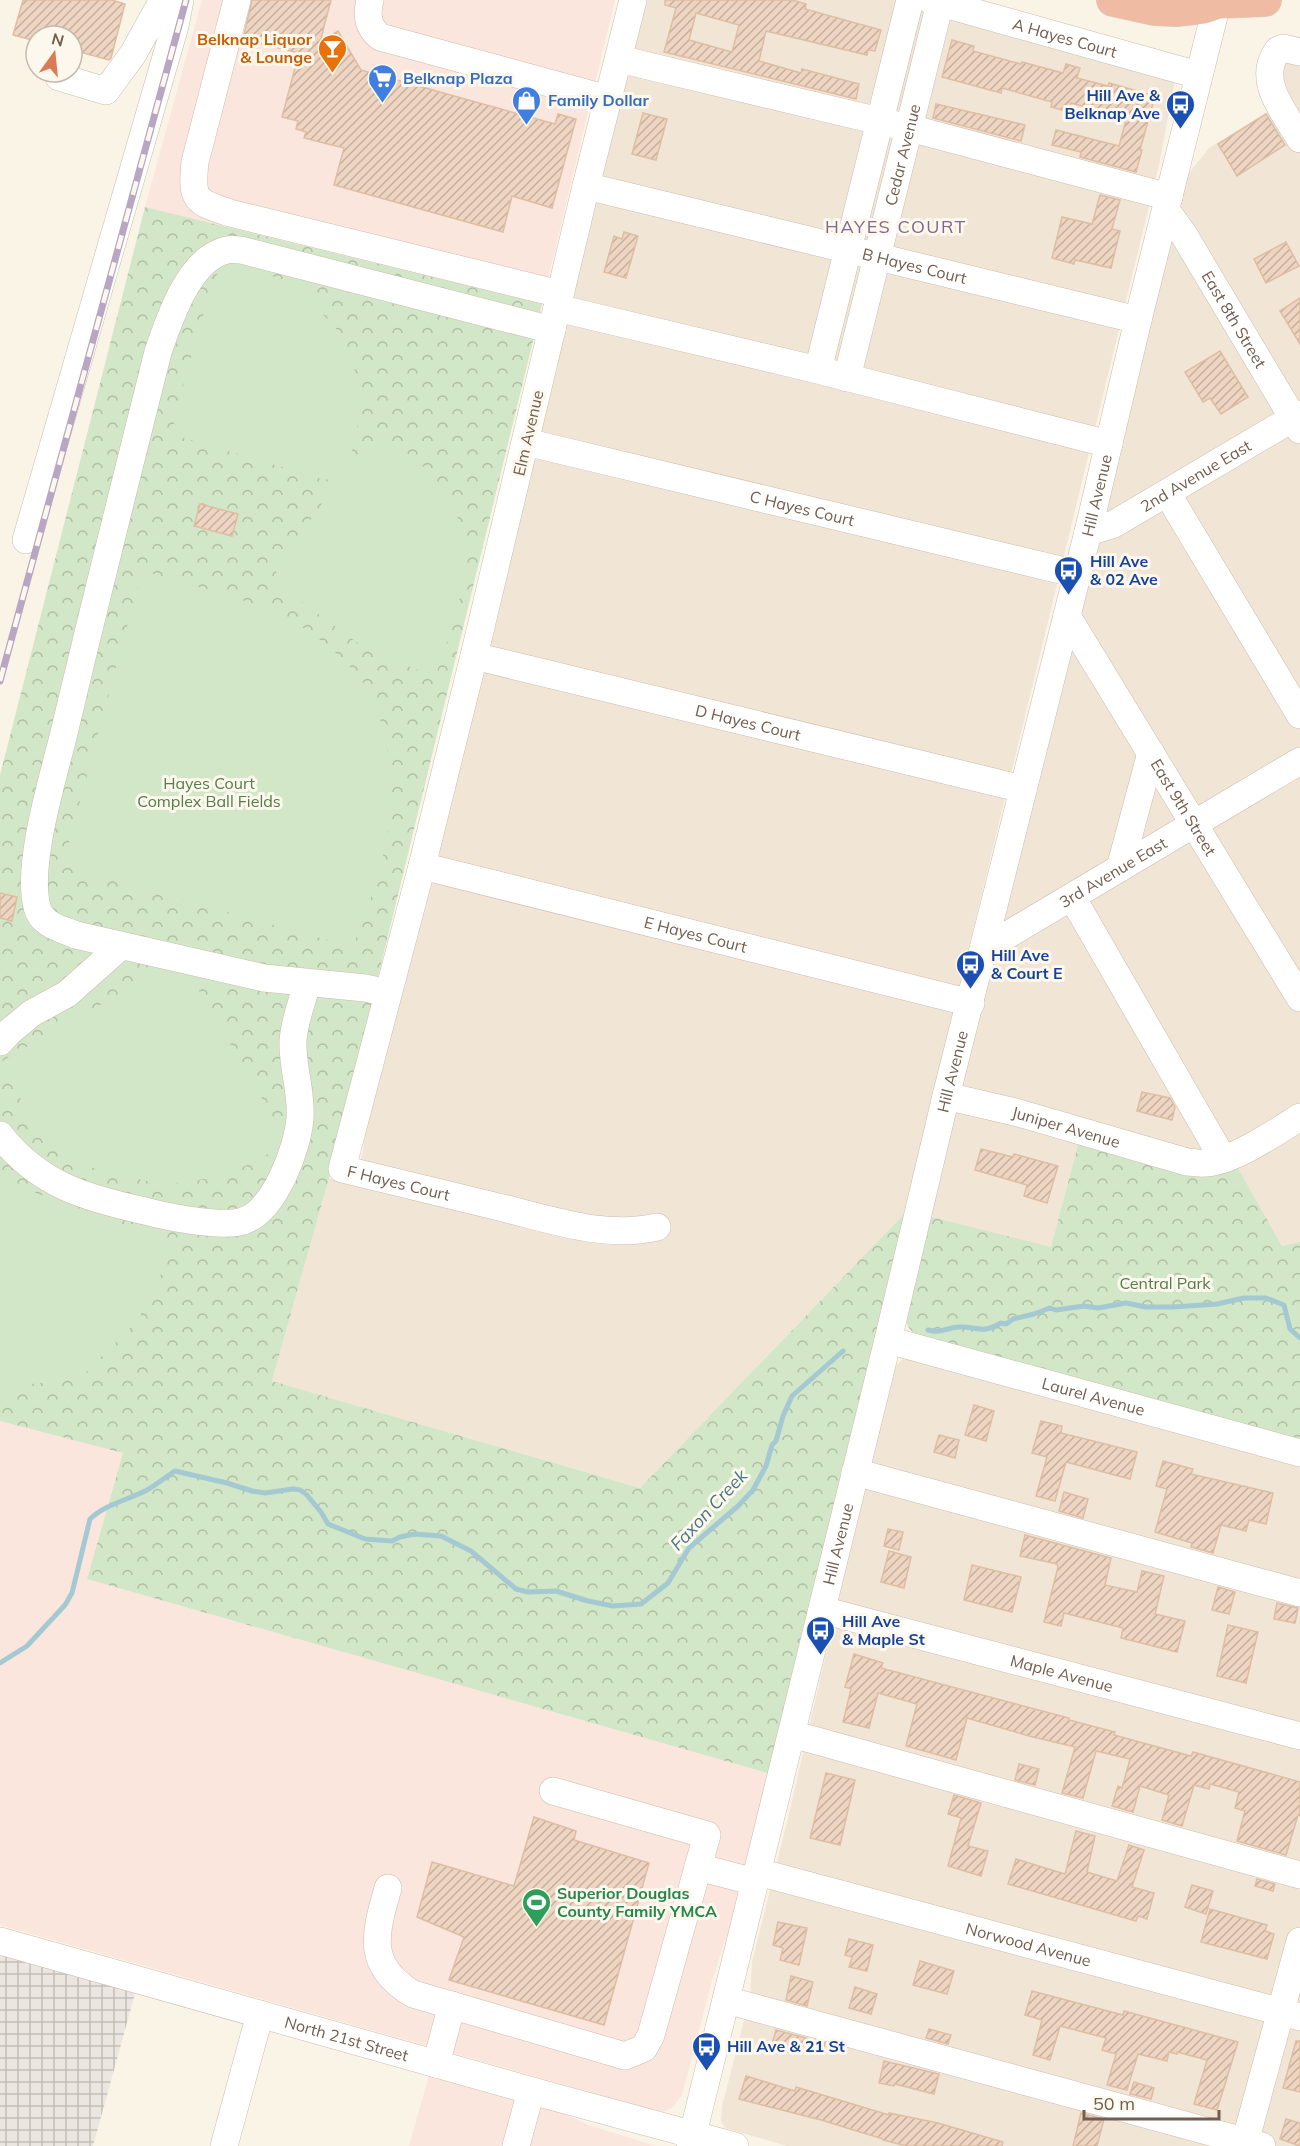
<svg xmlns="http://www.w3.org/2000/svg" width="1300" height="2146" viewBox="0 0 1300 2146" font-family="Mulish,sans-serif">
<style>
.residential{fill:#f1e6d6}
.commercial{fill:#fae6dc}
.industrial{fill:url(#industrial-grid)}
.park{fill:url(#park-crowns)}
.garden{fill:#d2e7c7}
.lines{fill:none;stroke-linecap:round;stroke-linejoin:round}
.stream{stroke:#a4c9d3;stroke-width:5}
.building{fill:url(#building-hatch);stroke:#dfbda3;stroke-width:1.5;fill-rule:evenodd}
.minor-casing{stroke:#ccbcae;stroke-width:28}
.highway-casing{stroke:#d8d2cd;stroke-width:34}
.minor{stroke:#fff;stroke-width:27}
.highway{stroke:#efbba3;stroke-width:33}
.rail-casing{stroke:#b8a6c3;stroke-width:7}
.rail{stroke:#fdf8ed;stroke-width:4.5;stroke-dasharray:14;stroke-linecap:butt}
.labels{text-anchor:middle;stroke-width:6;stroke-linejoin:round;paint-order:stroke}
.street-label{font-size:16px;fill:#725d4e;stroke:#fdf8ed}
.food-label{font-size:16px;font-weight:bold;fill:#c56008;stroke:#fdf8ed;text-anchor:end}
.shop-label{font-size:16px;font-weight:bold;fill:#366cbe;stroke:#fdf8ed;text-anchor:start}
.transit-label{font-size:16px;font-weight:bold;fill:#164399;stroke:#fdf8ed;text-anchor:start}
.park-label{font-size:16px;fill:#557c4a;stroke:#fdf8ed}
.leisure-label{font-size:16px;font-weight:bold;fill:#27864d;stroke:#fdf8ed;text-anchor:start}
.neighbourhood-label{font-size:18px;letter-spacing:1.5px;fill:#83668e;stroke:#fdf8ed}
.water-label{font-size:18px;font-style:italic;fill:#497683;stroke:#fdf8ed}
</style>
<defs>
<pattern id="industrial-grid" width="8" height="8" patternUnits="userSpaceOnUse" patternTransform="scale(1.5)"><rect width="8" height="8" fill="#ebe6e0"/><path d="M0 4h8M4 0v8" fill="none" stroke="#c3beb8"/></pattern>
<pattern id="park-crowns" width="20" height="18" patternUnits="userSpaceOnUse" patternTransform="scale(1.5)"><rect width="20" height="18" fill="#d2e7c7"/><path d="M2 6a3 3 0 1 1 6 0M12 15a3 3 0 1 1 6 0" fill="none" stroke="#afbea4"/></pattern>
<pattern id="building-hatch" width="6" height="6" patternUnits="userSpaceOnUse" patternTransform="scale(1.5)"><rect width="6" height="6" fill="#eed5c1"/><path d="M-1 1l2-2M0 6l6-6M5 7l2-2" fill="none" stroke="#c5b09f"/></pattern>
</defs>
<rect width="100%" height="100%" fill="#faf4e7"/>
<g class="residential">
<path d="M646 0H899L1175 80 1159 165 904 1214 640 1488 272 1381 329 1178 355 1184 364 1146 363 1140Z"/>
<path d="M1286 62 1300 65V1242L1282 1246 1225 1146 1208 1150H1191L1084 1121 1051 1248 928 1216 1182 194 1189 173 1209 148 1283 102 1278 83Z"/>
<path d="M904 1358 1300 1463V2146H787L725 2128 721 2121 722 2106 750 1997 752 1962 787 1822 888 1386 893 1368Z"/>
</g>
<g class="commercial">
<path d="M202 0H615L542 304 145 207Z"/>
<path d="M0 1421 123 1453 87 1579 771 1774 733 1916 712 1981 682 2095 672 2108 664 2111 654 2110 0 1925Z"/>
<path d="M430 2072 550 2108 589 2125 656 2146H409Z"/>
</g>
<path class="industrial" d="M0 1952 136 1990 93 2146H0Z"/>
<g class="park">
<path d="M145 207 542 304 329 1178 272 1381 640 1488 904 1214 771 1774 87 1579 123 1453 0 1421V775Z"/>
<path d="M1080 1137 1235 1163 1282 1246 1300 1242V1443L921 1337C912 1332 906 1328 905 1317L928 1216 1051 1247Z"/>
</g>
<g class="garden">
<path d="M225 261 240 262 288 283 303 293 344 337 359 382 357 433 346 473 325 480 181 437 173 421 213 281Z"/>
<path d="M385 440C394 446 404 451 413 457 436 476 464 516 465 547 467 592 448 637 435 678L359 644 279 585 276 571 331 490Z"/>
<path d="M142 571C191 585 243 597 289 619 303 627 317 637 330 648 344 660 360 675 369 692 393 739 394 795 385 847 379 881 364 914 353 947L83 872 68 846Z"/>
<path d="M165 968 190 975 288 1143 227 1176 162 1185 90 1167 34 1126 2 1061Z"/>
<path d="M0 1180 176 1244 138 1320 80 1378 0 1388Z"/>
</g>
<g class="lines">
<g class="stream">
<path d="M928 1330C942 1334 947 1327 960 1327 979 1327 982 1334 1001 1323L1006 1324 1013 1319 1034 1314 1050 1308 1056 1310 1084 1306 1098 1308 1126 1303 1146 1307H1173L1217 1304 1244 1298H1266L1284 1305 1290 1329 1300 1338"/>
<path d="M0 1663 27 1646 65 1605 72 1593 90 1519C106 1504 128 1500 147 1490 157 1484 166 1477 175 1471L227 1483 252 1491 265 1493 293 1489 300 1490 306 1494 321 1512 328 1524 365 1539 392 1541 400 1537 414 1534 441 1536 471 1551 516 1589 528 1592 556 1591 588 1601 613 1606 641 1604 668 1583 689 1548 738 1506 753 1490 766 1466 772 1445 776 1441 783 1416 792 1396 843 1351"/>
</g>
</g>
<g class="building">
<path d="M23 0H112L125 4 111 58 109 60 72 50V36H36V41L13 35Z"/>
<path d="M252 0H331L320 42 338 31 361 70 555 124 558 114 576 119 552 208 512 196 503 232 334 185 344 148 304 138 306 132 296 129 298 121 282 117 299 53 243 39Z"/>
<path d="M665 0H792L806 4 805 9 881 30 875 51 868 50 867 55 766 31 759 61 801 73 802 69 859 84 856 99 664 52 676 8 665 5ZM696 13 739 25 732 52 689 40Z"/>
<path d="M952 40 974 46 973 51 1021 64 1022 62 1063 73 1066 64 1080 68 1077 78 1108 86 1109 83 1155 96 1140 150H1142L1136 172 1080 157 1081 152 1052 145 1056 130 1119 146 1126 120 1122 117 1071 103 1069 112 1051 107 1052 102 1002 88 1001 93 942 77Z"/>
<path d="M936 104 1025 125 1021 141 933 118Z"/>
<path d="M643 113 667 119 656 160 632 154Z"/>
<path d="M1266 114 1285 145 1237 176 1218 144Z"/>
<path d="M1100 195 1120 200 1112 229 1120 231 1111 268 1075 260 1074 264 1052 258 1062 217 1092 224Z"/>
<path d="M624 232 638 236 626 278 604 272 614 236 622 239Z"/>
<path d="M1286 242 1299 266 1266 283 1254 259Z"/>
<path d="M1300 298V344L1280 311Z"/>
<path d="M1220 351 1248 397 1221 414 1210 398 1203 402 1185 372Z"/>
<path d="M200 504 238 514 232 536 194 526Z"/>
<path d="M0 893 17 897 12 921 0 918Z"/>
<path d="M1142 1092 1170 1098 1175 1107 1172 1120 1137 1111Z"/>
<path d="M981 1149 1013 1157 1014 1154 1058 1166 1047 1203 1024 1196 1027 1185 975 1170Z"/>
<path d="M974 1405 994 1411 986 1441 965 1435Z"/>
<path d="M1041 1421 1062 1426 1061 1433 1137 1452 1130 1479 1066 1462 1055 1501 1036 1496 1047 1457 1032 1453Z"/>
<path d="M939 1435 959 1440 955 1458 934 1452Z"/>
<path d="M1163 1461 1193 1469 1191 1474 1273 1493 1266 1524 1249 1520 1246 1531 1221 1525 1213 1553 1191 1547 1192 1543 1155 1532 1167 1489 1156 1486Z"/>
<path d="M1064 1492 1088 1499 1083 1518 1059 1511Z"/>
<path d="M888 1529 903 1532 899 1550 884 1546Z"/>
<path d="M1025 1535 1111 1558 1105 1585 1137 1592 1142 1571 1164 1576 1155 1614 1185 1621 1177 1652 1121 1638 1123 1628 1064 1613 1061 1626 1044 1622 1058 1567 1057 1564 1020 1556Z"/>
<path d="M889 1551 911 1557 904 1588 881 1582Z"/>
<path d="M972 1565 1021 1577 1012 1612 964 1600Z"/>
<path d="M1218 1587 1235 1592 1229 1614 1212 1610Z"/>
<path d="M1277 1603 1298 1608 1295 1623 1274 1619Z"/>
<path d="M1228 1625 1258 1632 1246 1683 1217 1676Z"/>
<path d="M854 1654 883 1663 881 1668 1069 1718V1720L1115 1732 1114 1735 1191 1756 1193 1752 1300 1782V1816L1298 1815 1286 1855 1237 1841 1245 1811 1235 1808 1239 1792 1210 1784 1209 1789 1194 1785 1182 1826 1162 1820 1169 1795 1140 1786 1133 1812 1112 1806 1118 1786 1122 1788 1130 1759 1096 1751 1083 1798 1062 1793 1075 1747 1029 1736 967 1718 956 1760 935 1754 906 1746 917 1704 878 1693 869 1728 843 1722 851 1689 845 1687Z"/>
<path d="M1019 1764 1039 1769 1035 1785 1015 1780Z"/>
<path d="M826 1773 855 1780 840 1845 810 1838Z"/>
<path d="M954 1795 981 1803 968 1846 988 1851 981 1876 948 1866 961 1818 948 1814Z"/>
<path d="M534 1817 576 1831 574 1840 649 1863 604 2025 449 1980 464 1937 417 1917 432 1862 514 1886Z"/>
<path d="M1076 1831 1095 1836 1087 1872 1117 1881 1129 1845 1144 1850 1132 1887 1154 1893 1147 1919 1138 1916 1136 1921 1008 1884 1016 1859 1065 1874Z"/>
<path d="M1257 1879 1275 1884 1273 1891 1255 1886Z"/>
<path d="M1192 1885 1213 1891 1206 1914 1185 1907Z"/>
<path d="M1210 1909 1267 1925 1265 1931 1274 1934 1267 1959 1201 1942Z"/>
<path d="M778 1922 807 1928 799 1965 780 1960 783 1948 773 1945Z"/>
<path d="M849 1939 873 1945 867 1971 849 1967 852 1957 845 1955Z"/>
<path d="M920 1961 954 1971 947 1994 913 1985Z"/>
<path d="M791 1976 813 1982 807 2006 786 2000Z"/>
<path d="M855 1987 877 1994 871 2014 849 2008Z"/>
<path d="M1032 1991 1123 2015 1124 2011 1238 2042 1217 2110 1194 2104 1207 2060 1177 2052V2054L1169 2052 1167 2061 1138 2054 1127 2090 1107 2085 1116 2054 1102 2050 1106 2038 1060 2026 1050 2060 1033 2055 1042 2020 1025 2015Z"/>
<path d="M929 2029 951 2035 948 2044 926 2038Z"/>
<path d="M776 2030 825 2043 823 2050 797 2043 794 2054 771 2047Z"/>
<path d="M1296 2041H1300V2092L1283 2088Z"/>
<path d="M884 2061 939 2074 934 2094 895 2084 894 2086 879 2083Z"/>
<path d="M746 2076 795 2091 796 2087 889 2115V2113L938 2123 1003 2142 1002 2146H906L883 2140V2139L821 2120 739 2099Z"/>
<path d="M1134 2082 1154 2088 1151 2099 1130 2094Z"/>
<path d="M1081 2113 1104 2119 1097 2146H1073Z"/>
<path d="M1286 2119 1300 2123V2146L1280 2139Z"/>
</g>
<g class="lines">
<defs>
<g id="minor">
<path d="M237 0 195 162C191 200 195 202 230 213L560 294"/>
<path d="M370 0C366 16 368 27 380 37L608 99"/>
<path id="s1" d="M633 0 586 186 474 656 422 866 342 1169C396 1182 449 1195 503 1208 552 1220 606 1239 657 1227"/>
<path id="s2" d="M930 0 1198 75"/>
<path d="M1300 52 1283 48 1278 50C1255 80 1285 113 1300 139"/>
<path d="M619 59 917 130 1169 197"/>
<path d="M59 77 106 91 133 54 163 0"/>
<path id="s3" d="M586 186 1138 320"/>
<path id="s4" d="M1166 210 1184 235 1300 430"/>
<path d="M557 308 818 370 1109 444"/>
<path d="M818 370 910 0"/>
<path id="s5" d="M847 378 940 3"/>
<path id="s6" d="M526 442 1077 574"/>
<path d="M1167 493 1300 715"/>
<path id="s7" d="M1088 532 1114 524 1300 414"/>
<path d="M26 540 175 26 180 0"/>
<path id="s8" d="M1067 616 1300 998"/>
<path id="s9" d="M474 656 1023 789"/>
<path id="s10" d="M422 866 971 1003"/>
<path d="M1120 868 1151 753"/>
<path d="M1072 897 1223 1159"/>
<path id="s11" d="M986 944 1009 934 1300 761"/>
<path d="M388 993 365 988 264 978 76 935C62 929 41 925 37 907 26 864 53 778 64 733 94 606 126 479 158 352 169 320 189 258 227 250 231 249 237 250 241 250L552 330"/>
<path d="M0 1042 8 1033 32 1013 67 994 121 946"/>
<path id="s12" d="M946 1096 1015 1112 1187 1162C1193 1162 1200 1164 1206 1163 1234 1161 1276 1132 1300 1117"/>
<path d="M0 1135C39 1185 86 1198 145 1211 167 1217 223 1228 243 1221 275 1211 298 1147 300 1118 302 1092 292 1067 293 1041 294 1022 302 1002 307 984"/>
<path id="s13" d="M888 1340 1300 1453"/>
<path d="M855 1472 1300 1593"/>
<path id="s14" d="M822 1610 1300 1736"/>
<path d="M792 1734 1300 1875"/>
<path d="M698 1867 755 1882"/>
<path id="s15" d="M758 1872 1300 2017"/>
<path d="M388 1888C375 1934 365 1965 413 1994L625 2056 644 2048 651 2035 707 1835 553 1791"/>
<path id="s16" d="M0 1941 554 2097 735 2146"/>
<path d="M726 2000 1262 2146"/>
<path d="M436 2064 452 2005"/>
<path d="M224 2146 260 2014"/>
<path d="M516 2146 531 2091"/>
<path id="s17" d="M690 2146 888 1340 946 1096 1088 532 1138 320 1218 0"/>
<path d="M1244 2146 1300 1941"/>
</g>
<path id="highway" d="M1113 0 1154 9 1176 10 1203 7 1218 2 1265 0"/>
</defs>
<use href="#minor" class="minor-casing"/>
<use href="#highway" class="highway-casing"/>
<use href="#minor" class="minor"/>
<use href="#highway" class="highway"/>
<defs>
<path id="rail" d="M0 681 186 0"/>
</defs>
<use href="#rail" class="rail-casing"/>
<use href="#rail" class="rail"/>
</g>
<defs>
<symbol id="bar-pin" viewBox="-11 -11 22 30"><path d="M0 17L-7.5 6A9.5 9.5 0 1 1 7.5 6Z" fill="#e8710a" stroke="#fdf8ed"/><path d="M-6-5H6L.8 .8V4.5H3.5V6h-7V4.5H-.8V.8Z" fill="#fff"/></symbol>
<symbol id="supermarket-pin" viewBox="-11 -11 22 30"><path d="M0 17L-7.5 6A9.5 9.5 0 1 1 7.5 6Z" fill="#3f7fe0" stroke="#fdf8ed"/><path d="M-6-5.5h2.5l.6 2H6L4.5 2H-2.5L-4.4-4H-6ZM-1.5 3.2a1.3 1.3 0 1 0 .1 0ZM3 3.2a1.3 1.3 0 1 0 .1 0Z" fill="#fff"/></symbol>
<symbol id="shop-pin" viewBox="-11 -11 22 30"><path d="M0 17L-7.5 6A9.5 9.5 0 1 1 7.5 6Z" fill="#3f7fe0" stroke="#fdf8ed"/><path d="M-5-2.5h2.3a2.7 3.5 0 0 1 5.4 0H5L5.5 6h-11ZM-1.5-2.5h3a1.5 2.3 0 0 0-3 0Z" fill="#fff"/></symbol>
<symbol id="bus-pin" viewBox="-11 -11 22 30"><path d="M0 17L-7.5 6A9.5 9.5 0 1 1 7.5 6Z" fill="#1a4fb4" stroke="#fdf8ed"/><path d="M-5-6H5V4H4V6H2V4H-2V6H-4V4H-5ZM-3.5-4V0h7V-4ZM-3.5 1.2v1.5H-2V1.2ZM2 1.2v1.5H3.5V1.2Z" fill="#fff"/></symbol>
<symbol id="stadium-pin" viewBox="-11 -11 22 30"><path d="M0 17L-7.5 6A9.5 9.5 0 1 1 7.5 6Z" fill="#2e9e5b" stroke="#fdf8ed"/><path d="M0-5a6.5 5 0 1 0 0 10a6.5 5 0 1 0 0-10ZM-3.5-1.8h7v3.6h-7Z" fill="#fff"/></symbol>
</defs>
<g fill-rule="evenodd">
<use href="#bar-pin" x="316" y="32" width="33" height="45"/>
<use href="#supermarket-pin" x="366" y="62" width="33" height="45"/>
<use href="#shop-pin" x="510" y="84" width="33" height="45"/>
<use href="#bus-pin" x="1164" y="88" width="33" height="45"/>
<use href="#bus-pin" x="1052" y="554" width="33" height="45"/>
<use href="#bus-pin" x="954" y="948" width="33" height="45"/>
<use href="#bus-pin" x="804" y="1614" width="33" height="45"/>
<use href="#stadium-pin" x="520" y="1886" width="33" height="45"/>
<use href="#bus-pin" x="690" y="2030" width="33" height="45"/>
</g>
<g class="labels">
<g class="street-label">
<text dy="6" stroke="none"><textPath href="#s2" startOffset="140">A Hayes Court</textPath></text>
<text dy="6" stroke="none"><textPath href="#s5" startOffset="230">Cedar Avenue</textPath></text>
<text dy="6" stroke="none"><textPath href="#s3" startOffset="338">B Hayes Court</textPath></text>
<text dy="6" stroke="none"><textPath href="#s4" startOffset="129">East 8th Street</textPath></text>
<text transform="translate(528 433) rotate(-77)" y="6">Elm Avenue</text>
<text dy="6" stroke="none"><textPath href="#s7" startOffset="122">2nd Avenue East</textPath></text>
<text dy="6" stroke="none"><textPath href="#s17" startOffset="1700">Hill Avenue</textPath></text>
<text dy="6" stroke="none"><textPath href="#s6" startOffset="284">C Hayes Court</textPath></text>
<text dy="6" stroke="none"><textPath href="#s9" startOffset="282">D Hayes Court</textPath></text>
<text dy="6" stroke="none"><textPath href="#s8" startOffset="224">East 9th Street</textPath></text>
<text dy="6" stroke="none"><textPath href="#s11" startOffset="146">3rd Avenue East</textPath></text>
<text dy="6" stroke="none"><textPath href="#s10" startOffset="282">E Hayes Court</textPath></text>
<text dy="6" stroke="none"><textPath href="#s17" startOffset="1106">Hill Avenue</textPath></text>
<text dy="6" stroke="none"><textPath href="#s12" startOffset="124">Juniper Avenue</textPath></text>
<text dy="6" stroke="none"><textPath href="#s1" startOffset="1263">F Hayes Court</textPath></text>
<text dy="6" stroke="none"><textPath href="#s13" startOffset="213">Laurel Avenue</textPath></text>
<text dy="6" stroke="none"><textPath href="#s17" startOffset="620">Hill Avenue</textPath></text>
<text dy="6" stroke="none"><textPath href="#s14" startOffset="248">Maple Avenue</textPath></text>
<text dy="6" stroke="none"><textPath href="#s15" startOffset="280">Norwood Avenue</textPath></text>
<text dy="6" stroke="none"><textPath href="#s16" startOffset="360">North 21st Street</textPath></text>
</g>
<g class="food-label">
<text x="312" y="45">Belknap Liquor<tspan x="312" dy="18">&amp; Lounge</tspan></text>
</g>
<g class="shop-label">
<text x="403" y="84">Belknap Plaza</text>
<text x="548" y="106">Family Dollar</text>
</g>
<g class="transit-label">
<text x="1160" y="101" text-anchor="end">Hill Ave &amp;<tspan x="1160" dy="18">Belknap Ave</tspan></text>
<text x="1090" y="567">Hill Ave<tspan x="1090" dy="18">&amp; 02 Ave</tspan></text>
<text x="991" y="961">Hill Ave<tspan x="991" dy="18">&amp; Court E</tspan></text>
<text x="842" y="1627">Hill Ave<tspan x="842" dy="18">&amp; Maple St</tspan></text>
<text x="727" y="2052">Hill Ave &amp; 21 St</text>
</g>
<g class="park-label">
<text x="209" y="789">Hayes Court<tspan x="209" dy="18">Complex Ball Fields</tspan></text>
<text x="1165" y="1289">Central Park</text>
</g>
<g class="leisure-label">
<text x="557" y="1899">Superior Douglas<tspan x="557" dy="18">County Family YMCA</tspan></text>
</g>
<g class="neighbourhood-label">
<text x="896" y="233">HAYES COURT</text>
</g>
<g class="water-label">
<text transform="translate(709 1510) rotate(-47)" y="6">Faxon Creek</text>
</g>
</g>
<g transform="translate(54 54) rotate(15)"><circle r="28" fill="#fdf8ed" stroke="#c5baad" stroke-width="1.5"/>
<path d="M0-4.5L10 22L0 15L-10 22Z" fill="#da7b57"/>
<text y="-9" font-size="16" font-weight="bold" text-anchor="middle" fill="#725d4e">N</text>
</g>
<path d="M1084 2110v9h135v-9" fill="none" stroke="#725d4e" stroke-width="3"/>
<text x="1093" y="2110" font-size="18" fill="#725d4e" stroke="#fdf8ed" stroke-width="4.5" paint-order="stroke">50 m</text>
</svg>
